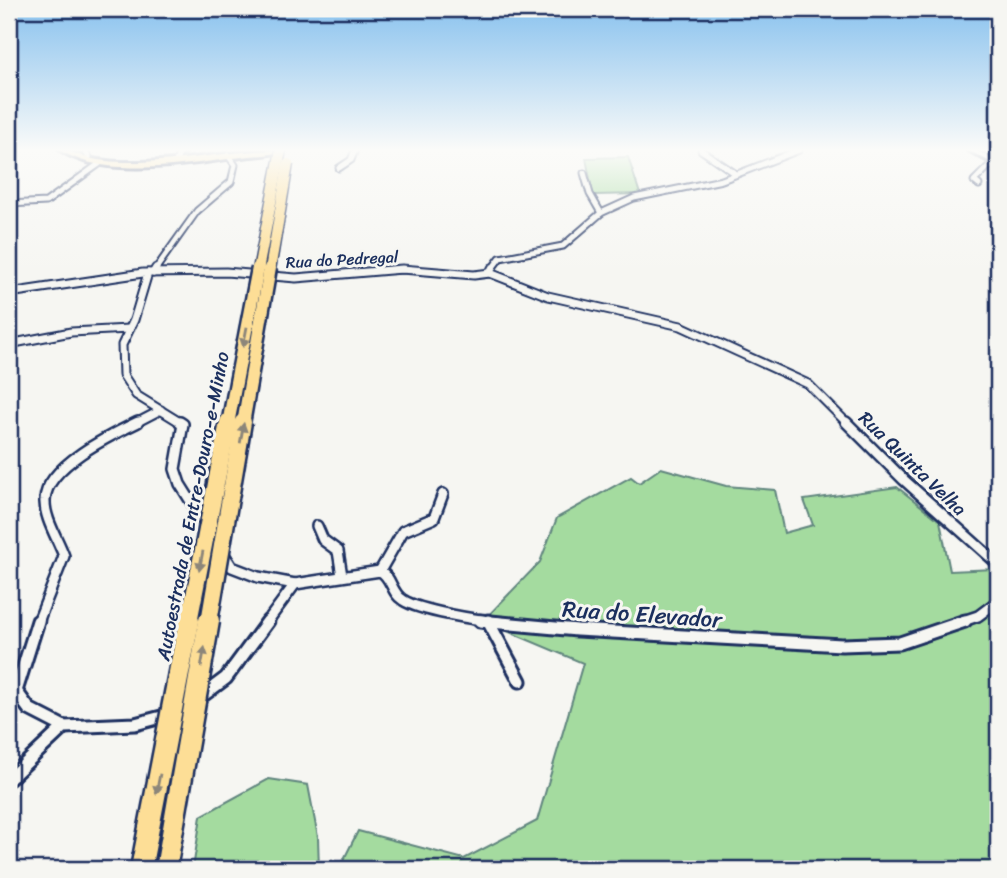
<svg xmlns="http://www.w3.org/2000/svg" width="1007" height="878" viewBox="0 0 1007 878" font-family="Sriracha,sans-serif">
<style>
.green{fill:#a4db9f;stroke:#60857e;stroke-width:2}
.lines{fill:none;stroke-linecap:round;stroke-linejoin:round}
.street-far3-casing{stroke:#1b2f5e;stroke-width:9}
.street-far2-casing{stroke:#1b2f5e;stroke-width:11}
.street-far1-casing{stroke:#1b2f5e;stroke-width:14}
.street-casing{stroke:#1b2f5e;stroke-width:17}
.secondary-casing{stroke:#1b2f5e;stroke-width:6}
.primary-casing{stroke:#1b2f5e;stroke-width:6}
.street-far3{stroke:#f6f6f2;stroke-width:5}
.street-far2{stroke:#f6f6f2;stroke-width:7}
.street-far1{stroke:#f6f6f2;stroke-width:9}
.street{stroke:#f6f6f2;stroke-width:11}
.secondary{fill:#f6f6f2;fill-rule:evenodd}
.primary{fill:#fdde96;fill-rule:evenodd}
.highway-bridge-far3-casing{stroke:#1b2f5e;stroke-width:13;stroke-linecap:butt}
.highway-bridge-far2-casing{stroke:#1b2f5e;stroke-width:17;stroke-linecap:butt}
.highway-bridge-far1-casing{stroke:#1b2f5e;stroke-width:21;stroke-linecap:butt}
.highway-bridge-casing{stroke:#1b2f5e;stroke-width:25;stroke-linecap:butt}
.highway-bridge-far3{stroke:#fdde96;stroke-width:10}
.highway-bridge-far2{stroke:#fdde96;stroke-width:12}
.highway-bridge-far1{stroke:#fdde96;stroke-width:16}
.highway-bridge{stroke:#fdde96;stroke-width:20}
.oneway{fill:#8c867a}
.labels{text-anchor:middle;stroke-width:6;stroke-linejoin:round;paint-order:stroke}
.far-street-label{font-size:16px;fill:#1b2f5e;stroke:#f6f6f2}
.street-label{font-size:19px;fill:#1b2f5e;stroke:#f6f6f2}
.near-street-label{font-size:23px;fill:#1b2f5e;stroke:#f6f6f2}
</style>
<rect width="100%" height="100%" fill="#f6f6f2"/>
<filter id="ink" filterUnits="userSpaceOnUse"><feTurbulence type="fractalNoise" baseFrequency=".0143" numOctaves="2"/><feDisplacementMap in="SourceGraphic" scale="14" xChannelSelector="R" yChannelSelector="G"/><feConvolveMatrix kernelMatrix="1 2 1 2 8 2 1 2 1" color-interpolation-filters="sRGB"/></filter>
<g filter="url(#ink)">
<g class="green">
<path d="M628 157 640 194 593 195 586 158Z"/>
<path d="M661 468 726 486 775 490 784 533 813 525 804 500 897 487 940 521 950 571 995 569 998 573V869H339L358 831 464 859 537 821 583 663 483 621 540 562 557 518 631 477 639 483Z"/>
<path d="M269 779 308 785 318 837 319 869H193L201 816Z"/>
</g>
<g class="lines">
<defs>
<g id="street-far3">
<path d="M84 150 89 157"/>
<path d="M701 150 736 174"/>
<path d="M176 161 179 154 186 150"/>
<path d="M339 168 351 160 355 150"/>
<path d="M584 173 590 194 601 213"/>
<path d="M979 185 974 181 988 167 998 164"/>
<path d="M9 204 46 202 99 164"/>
<path d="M155 270 197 211 231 182 235 165 228 155"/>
<path d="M390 270H414"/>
<path d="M491 270 500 258 563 246 601 213 634 198 722 180 799 150"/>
</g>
<g id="street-far2">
<path d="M148 273 134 320 122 345 123 375 136 395 183 424"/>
<path d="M153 273 156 268"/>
<path d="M490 273 548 296 681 326 808 384 848 424"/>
<path d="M490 273 492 268"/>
<path d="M9 293 143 273 226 272 296 278 402 269 474 275 490 273"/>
<path d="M9 334 11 330"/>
<path d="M9 344 71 332 129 329"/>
<path d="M134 424 161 410"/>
</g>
<g id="street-far1">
<path d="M180 422 183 424 175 469 180 484 232 567 258 577 295 584 380 571C392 577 391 593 403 600 420 611 477 620 498 622"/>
<path d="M846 422 904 480 998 564"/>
<path d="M317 526 323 540 338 551 342 576"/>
<path d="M380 571 403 531 434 518 443 494"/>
<path d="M38 622 64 556C58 539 44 518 45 500 46 466 111 435 138 422"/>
<path d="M267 622 295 584"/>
<path d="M960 622 978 616 998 601"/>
</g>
<g id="street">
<path d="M38 621 16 691 29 709 64 727"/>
<path d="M480 621 577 630 842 645 900 643 965 621"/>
<path d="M488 621 520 681"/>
<path d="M198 699 226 678 268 621"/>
<path d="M9 779 64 727 135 724 169 715"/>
</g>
<path id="secondary" d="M968 150H976L998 162V166Z"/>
<path id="primary" d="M60 150C70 150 76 154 85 157 102 162 121 162 139 162 187 161 235 150 283 150 272 156 254 155 241 157 190 164 105 180 60 150Z"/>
</defs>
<use href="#street-far3" class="street-far3-casing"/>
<use href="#street-far2" class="street-far2-casing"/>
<use href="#street-far1" class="street-far1-casing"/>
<use href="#street" class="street-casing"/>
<use href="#secondary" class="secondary-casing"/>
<use href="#primary" class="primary-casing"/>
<use href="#street-far3" class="street-far3"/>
<use href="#street-far2" class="street-far2"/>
<use href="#street-far1" class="street-far1"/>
<use href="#street" class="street"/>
<use href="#secondary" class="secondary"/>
<use href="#primary" class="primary"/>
<defs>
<g id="highway-bridge-far3">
<path d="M258 270 281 150"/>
<path d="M270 270 288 164"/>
</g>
<g id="highway-bridge-far2">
<path d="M228 424 258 268"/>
<path d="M243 424 270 268"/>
</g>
<g id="highway-bridge-far1">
<path d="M189 622 228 422"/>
<path d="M209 622 243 422"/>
</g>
<g id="highway-bridge">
<path d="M141 869 189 621"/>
<path d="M166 869 209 621"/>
</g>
</defs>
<use href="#highway-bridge-far3" class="highway-bridge-far3-casing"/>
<use href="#highway-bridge-far2" class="highway-bridge-far2-casing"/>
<use href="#highway-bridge-far1" class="highway-bridge-far1-casing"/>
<use href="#highway-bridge" class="highway-bridge-casing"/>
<use href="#highway-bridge-far3" class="highway-bridge-far3"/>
<use href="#highway-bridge-far2" class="highway-bridge-far2"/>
<use href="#highway-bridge-far1" class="highway-bridge-far1"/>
<use href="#highway-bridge" class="highway-bridge"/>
</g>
<defs><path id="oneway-solid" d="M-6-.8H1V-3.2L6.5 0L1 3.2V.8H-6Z" transform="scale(1.75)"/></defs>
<g class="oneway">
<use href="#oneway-solid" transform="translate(245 337) rotate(101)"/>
<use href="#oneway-solid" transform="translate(242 433) rotate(-80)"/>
<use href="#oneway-solid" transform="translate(201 561) rotate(101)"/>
<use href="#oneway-solid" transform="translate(203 657) rotate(-80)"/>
<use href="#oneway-solid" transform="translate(158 784) rotate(101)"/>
</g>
</g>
<linearGradient id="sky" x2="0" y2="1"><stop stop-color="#87c1ee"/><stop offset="0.55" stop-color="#fbfbf9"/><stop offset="1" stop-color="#fbfbf9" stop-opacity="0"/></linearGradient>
<rect width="1007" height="273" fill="url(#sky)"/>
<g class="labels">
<g class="far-street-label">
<text transform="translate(342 259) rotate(-3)" y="6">Rua do Pedregal</text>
</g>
<g class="street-label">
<text transform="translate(913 463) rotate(44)" y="7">Rua Quinta Velha</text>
<text transform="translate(192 506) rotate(-79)" y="7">Autoestrada de Entre-Douro-e-Minho</text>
</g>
<g class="near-street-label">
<text transform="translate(642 614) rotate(4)" y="8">Rua do Elevador</text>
</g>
</g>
<rect width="1007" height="878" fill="none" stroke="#f6f6f2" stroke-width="35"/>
<rect x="18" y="18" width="972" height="843" fill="none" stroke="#1b2f5e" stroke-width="2.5" filter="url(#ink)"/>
</svg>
